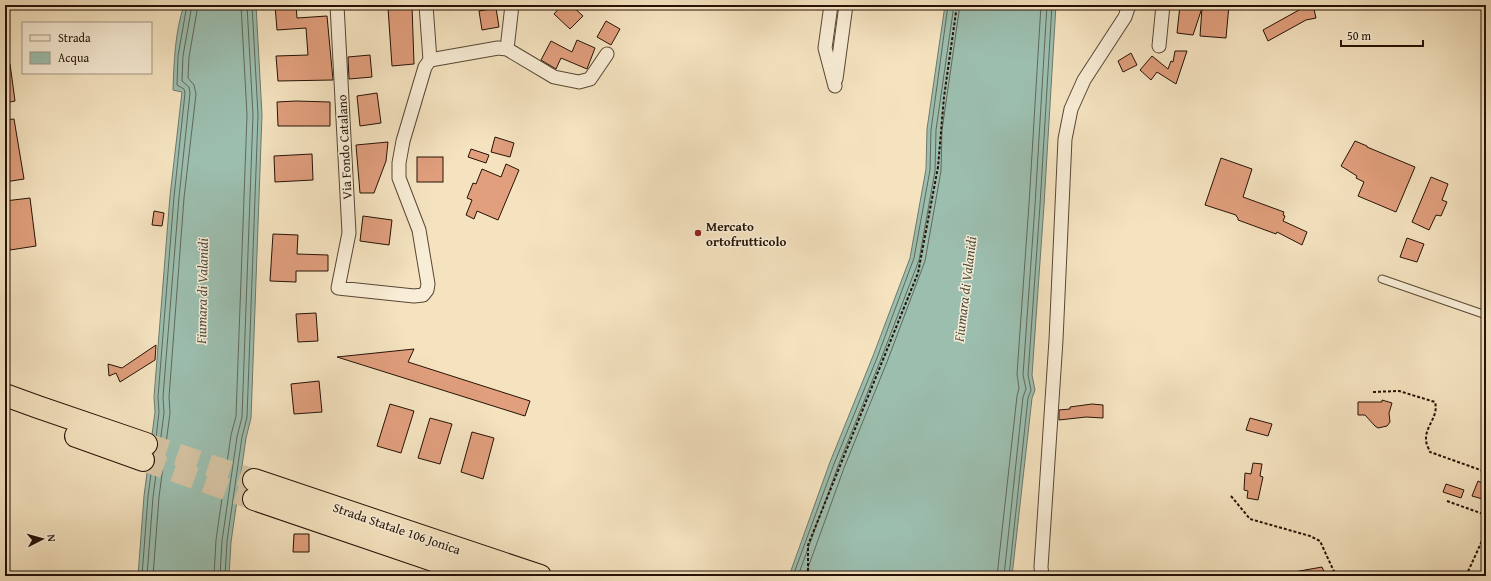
<svg xmlns="http://www.w3.org/2000/svg" width="1491" height="581" viewBox="0 0 1491 581" font-family="'Gentium Book Plus',serif">
<style>
.water{fill:#9cbeaf;stroke:#6c796b}
.lines{fill:none;stroke-linecap:round;stroke-linejoin:round}
.shore{stroke:#60685a;stroke-width:1}
.building{fill:#e19f7d;stroke:#251206}
.trunk-tunnel{stroke:#d6c4a4;stroke-width:22;stroke-dasharray:22 11;stroke-linecap:butt}
.service-casing{stroke:#594634;stroke-width:9}
.minor-casing{stroke:#594634;stroke-width:15}
.trunk-casing{stroke:#251206;stroke-width:24}
.path{stroke:#251206;stroke-width:2;stroke-dasharray:3 2;stroke-linecap:butt}
.service{stroke:#f8edd6;stroke-width:7}
.minor{stroke:#f8edd6;stroke-width:13}
.trunk{stroke:#f5e3c0;stroke-width:22}
.poi-dot{fill:#8f2418;stroke:#f8edd6;stroke-width:1.5}
.labels{text-anchor:middle;stroke-width:3;stroke-linejoin:round;paint-order:stroke}
.street-label{font-size:13px;fill:#251206;stroke:#f8edd6}
.poi-label{font-size:13px;font-weight:bold;fill:#251206;stroke:#f8edd6;text-anchor:start}
.water-label{font-size:14px;font-style:italic;fill:#4f4e41;stroke:#f8edd6}
</style>
<rect width="100%" height="100%" fill="#f5e3c0"/>
<filter id="stains"><feTurbulence type="fractalNoise" baseFrequency=".005" numOctaves="4"/><feColorMatrix values="0 0 0 0 .2 0 0 0 0 .09 0 0 0 0 .02 0 0 0 .5 -.17"/></filter>
<radialGradient id="worn" r=".72"><stop offset=".6" stop-color="#630" stop-opacity="0"/><stop offset="1" stop-color="#630" stop-opacity=".3"/></radialGradient>
<g class="water">
<path d="M184 5H256L262 115 251 418 246 438 231 542 229 576H138L144 496 155 412 154 397 170 196 182 92 173 90C174 61 175 32 184 5Z"/>
<path d="M945 5H1056L1044 205 1032 375 1035 390 1032 398 1012 576H789L830 462 873 356 910 258 926 169 927 129Z"/>
</g>
<g class="lines">
<g class="shore">
<path d="M156 438 159 412 158 397 174 197 185 93 184 89 177 85 178 56 187 5"/>
<path d="M142 576 148 496 152 467"/>
<path d="M147 576 153 497 164 413 163 397 179 197 190 93 189 87 182 81 183 56 192 5"/>
<path d="M153 576 159 497 170 413 169 397 184 198 196 94 194 85 188 78 189 57 198 5"/>
<path d="M214 576 216 540 231 435 236 416 247 115 241 5"/>
<path d="M220 576 222 541 237 437 242 417 253 115 247 5"/>
<path d="M225 576 227 541 242 437 247 417 258 115 252 5"/>
<path d="M793 576 834 464 877 358 914 258 930 170 931 130 948 5"/>
<path d="M798 576 838 466 881 359 919 260 935 171 936 130 954 5"/>
<path d="M805 576 844 468 887 362 925 261 941 171 942 130 960 5"/>
<path d="M997 576 1017 396 1019 388 1017 374 1029 204 1041 5"/>
<path d="M1004 576 1023 397 1026 389 1023 375 1035 205 1047 5"/>
<path d="M1009 576 1028 398 1031 390 1028 375 1040 205 1052 5"/>
</g>
</g>
<g class="building">
<path d="M275 5H296L297 18 327 16 333 80 278 81 276 56 308 55 306 28 277 30Z"/>
<path d="M562 5H571L583 16 570 29 554 14Z"/>
<path d="M1180 5H1229L1226 38 1200 36 1202 8 1193 35 1177 33Z"/>
<path d="M1308 5H1313L1316 18 1306 20 1268 41 1263 30Z"/>
<path d="M412 6 414 64 392 66 388 8Z"/>
<path d="M496 8 499 27 482 30 479 11Z"/>
<path d="M606 21 620 29 611 45 597 37Z"/>
<path d="M577 40 595 48 587 69 561 58 556 69 541 60 551 41 572 52Z"/>
<path d="M1175 51H1187L1176 84 1157 72 1151 80 1140 70 1152 56 1168 69 1171 61 1173 62Z"/>
<path d="M1131 53 1137 65 1123 72 1118 61Z"/>
<path d="M370 55 372 77 349 79 348 57Z"/>
<path d="M10 64 15 101 5 103V65Z"/>
<path d="M377 93 381 123 360 126 357 96Z"/>
<path d="M296 101 330 102V126H278L277 102Z"/>
<path d="M14 119 24 179 5 182V120Z"/>
<path d="M495 137 514 143 510 157 491 152Z"/>
<path d="M1355 141 1367 146V147L1415 167 1396 212 1358 196 1364 182 1356 178 1357 176 1341 166Z"/>
<path d="M388 142 386 161 374 193H360L356 145Z"/>
<path d="M471 149 489 155 486 163 468 157Z"/>
<path d="M312 154 313 180 275 182 274 156Z"/>
<rect x="417" y="157" width="26" height="25"/>
<path d="M1221 158 1252 169 1243 197 1284 212 1283 215 1285 216 1283 221 1307 232 1302 245 1277 232 1276 234 1238 220V218L1236 216V215L1205 205Z"/>
<path d="M506 164 519 170 498 220 477 211 474 219 466 215 472 200 467 198 473 183 476 184 482 169 501 177Z"/>
<path d="M1431 177 1448 184 1442 200 1447 202 1441 216 1436 215 1429 230 1412 222Z"/>
<path d="M30 198 36 246 10 250 5 214V201Z"/>
<path d="M154 211 164 213 162 226 152 225Z"/>
<path d="M363 216 392 220 389 245 360 241Z"/>
<path d="M273 234 298 235 297 254 328 255V271H296V282L270 281Z"/>
<path d="M1407 238 1424 244 1417 262 1400 257Z"/>
<path d="M316 313 318 341 298 342 296 314Z"/>
<path d="M156 345 155 360 120 382 116 373 109 376 108 364 122 368Z"/>
<path d="M414 349 408 362 530 401 525 416 337 357Z"/>
<path d="M319 381 322 412 294 414 291 384Z"/>
<path d="M1382 400 1392 403 1389 413 1390 422 1387 426 1378 428 1375 426 1365 415H1358V402H1382Z"/>
<path d="M390 404 414 411 401 453 377 446Z"/>
<path d="M1092 404 1103 405V418L1086 417 1059 420V410L1070 409V407Z"/>
<path d="M430 418 452 424 440 464 418 458Z"/>
<path d="M1250 418 1272 424 1268 436 1246 430Z"/>
<path d="M472 432 494 438 483 479 461 472Z"/>
<path d="M1253 463 1262 464 1260 476 1263 477 1258 500 1247 498 1248 491 1244 490 1245 473 1251 474Z"/>
<path d="M1478 481 1486 485V500L1472 496Z"/>
<path d="M1446 484 1464 490 1461 498 1443 492Z"/>
<path d="M294 534H309V552H293Z"/>
<path d="M1322 567 1326 576H1295L1294 572Z"/>
</g>
<g class="lines">
<g class="trunk-tunnel">
<path d="M146 444 254 480"/>
<path d="M143 460 254 499"/>
</g>
<defs>
<path id="service" d="M1382 279 1486 315"/>
<g id="minor">
<path d="M337 5 349 233 338 288 414 296 423 295 427 290 428 284 419 230 399 178V163L403 141 425 67 430 60 498 48 507 49 554 77 579 82 590 79 607 54"/>
<path d="M426 5 430 60"/>
<path d="M831 5 825 48 835 86"/>
<path d="M1159 46 1163 5"/>
<path d="M507 49 512 5"/>
<path d="M836 79 846 5"/>
<path d="M1042 576 1041 567 1056 340 1065 139 1071 109 1084 80 1125 17 1129 5"/>
</g>
<g id="trunk">
<path d="M5 395 38 407 146 444"/>
<path d="M76 436 143 460"/>
<path d="M254 480 540 576"/>
<path d="M254 499 480 576"/>
</g>
</defs>
<use href="#service" class="service-casing"/>
<use href="#minor" class="minor-casing"/>
<use href="#trunk" class="trunk-casing"/>
<g class="path">
<path d="M1373 392 1399 391 1435 402C1439 417 1425 426 1426 440 1426 444 1429 449 1430 452L1486 472"/>
<path d="M1231 496 1250 519 1310 536 1320 541 1336 576"/>
<path d="M1447 501 1486 515"/>
<path d="M808 576V545L918 273 938 167 944 97 957 5"/>
<path d="M1466 576 1486 532"/>
</g>
<use href="#service" class="service"/>
<use href="#minor" class="minor"/>
<use href="#trunk" class="trunk"/>
</g>
<circle class="poi-dot" cx="698" cy="233" r="4"/>
<g class="labels">
<g class="street-label">
<text transform="translate(344 147) rotate(-93)" y="5">Via Fondo Catalano</text>
<text transform="translate(397 528) rotate(19)" y="5">Strada Statale 106 Jonica</text>
</g>
<g class="poi-label">
<text x="706" y="231">Mercato<tspan x="706" dy="15">ortofrutticolo</tspan></text>
</g>
<g class="water-label">
<text transform="translate(965 289) rotate(-83)" y="5">Fiumara di Valanidi</text>
<text transform="translate(202 291) rotate(-89)" y="5">Fiumara di Valanidi</text>
</g>
</g>
<rect width="1491" height="581" fill="none" stroke="#f5e3c0" stroke-width="20"/>
<rect x="6" y="6" width="1479" height="569" fill="none" stroke="#251206" stroke-width="2"/>
<rect x="10" y="10" width="1471" height="561" fill="none" stroke="#251206"/>
<rect x="22" y="22" width="130" height="52" fill="#f8edd6" stroke="#a49583"/>
<rect x="30" y="35" width="20" height="6" fill="#f8edd6" stroke="#a49583"/>
<text x="58" y="42" font-size="12" fill="#251206">Strada</text>
<rect x="30" y="52" width="20" height="12" fill="#9cbeaf" stroke="#a49583"/>
<text x="58" y="62" font-size="12" fill="#251206">Acqua</text>
<g transform="translate(42 539) rotate(84)" stroke="#f8edd6" stroke-width="3" paint-order="stroke">
<path d="M0-3L7 15L0 10L-7 15Z" fill="#251206"/>
<text y="-6" font-size="11" font-weight="bold" text-anchor="middle" fill="#251206">N</text>
</g>
<path d="M1341 40v6h82v-6" fill="none" stroke="#251206" stroke-width="2"/>
<text x="1347" y="40" font-size="12" fill="#251206" stroke="#f8edd6" stroke-width="3" paint-order="stroke">50 m</text>
<rect width="100%" height="100%" filter="url(#stains)"/>
<rect width="100%" height="100%" fill="url(#worn)"/>
</svg>
